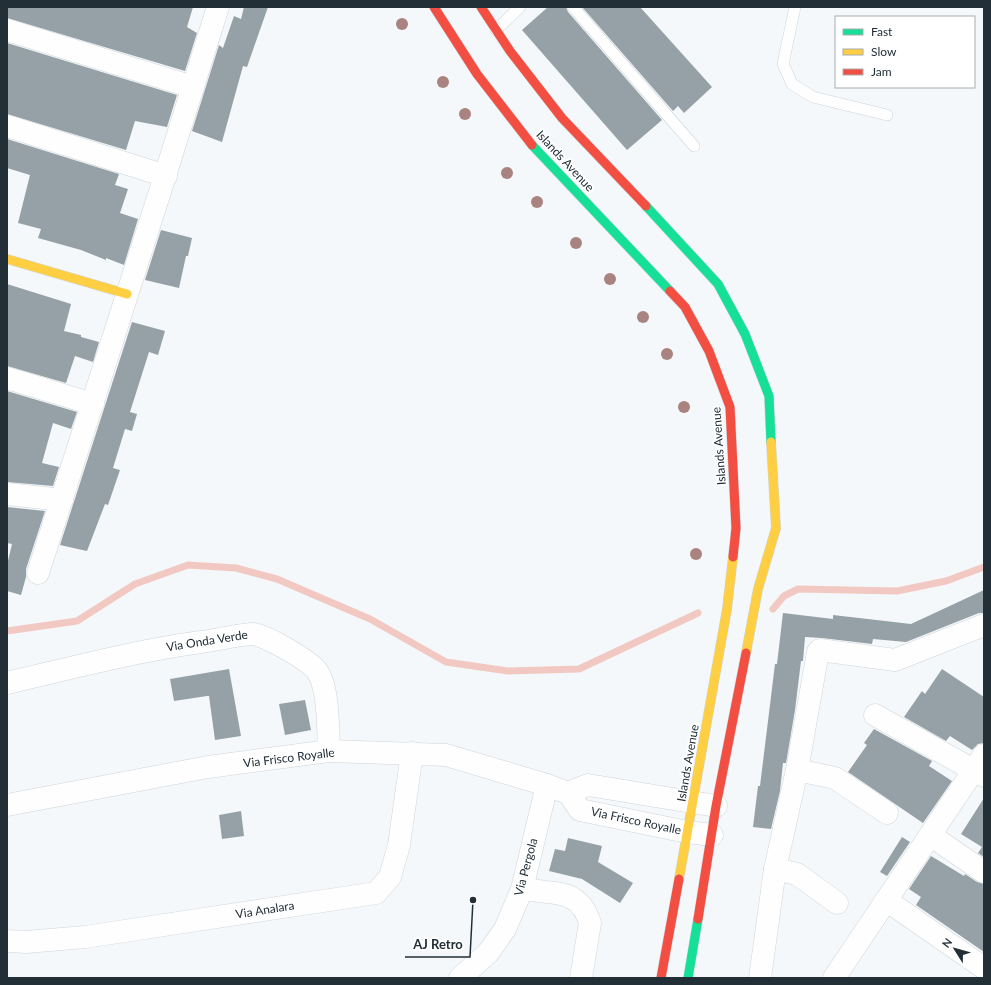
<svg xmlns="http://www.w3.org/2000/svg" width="991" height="985" viewBox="0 0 991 985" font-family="Lato,sans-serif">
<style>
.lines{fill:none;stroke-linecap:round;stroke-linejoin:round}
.stream{stroke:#f2c9c2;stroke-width:7}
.building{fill:#95a1a7}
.lane-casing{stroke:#cdd5db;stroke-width:12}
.street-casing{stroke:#cdd5db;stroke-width:23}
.fast-casing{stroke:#cdd5db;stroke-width:10}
.slow-casing{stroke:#cdd5db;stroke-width:10}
.jam-casing{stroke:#cdd5db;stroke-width:10}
.lane{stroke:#fefefe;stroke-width:11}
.street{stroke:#fefefe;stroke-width:22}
.fast{stroke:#16e098;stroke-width:9}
.slow{stroke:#ffcf43;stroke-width:9}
.jam{stroke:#f24e42;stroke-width:9}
.tree{fill:#a9837f}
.labels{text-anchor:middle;stroke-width:4;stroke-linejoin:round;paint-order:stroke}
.street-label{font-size:12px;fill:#222f37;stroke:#fff}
.leader{fill:none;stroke:#222f37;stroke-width:1.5}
.callout-dot{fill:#222f37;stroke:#fff;stroke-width:1.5}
.callout-label{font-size:13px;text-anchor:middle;font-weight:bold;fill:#222f37;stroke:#fff;stroke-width:4;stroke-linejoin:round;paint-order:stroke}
</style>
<rect width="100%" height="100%" fill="#f5f8fa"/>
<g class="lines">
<g class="stream">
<path d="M773 609 784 596 798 589 897 591 946 581 984 567"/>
<path d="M7 631 77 621 135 584 188 565 236 568 277 579 370 619 446 662 508 671 579 669 698 613"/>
</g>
</g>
<g class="building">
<path d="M7 7H193L187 27 197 33 185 71 7 18Z"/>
<path d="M244 7H268L247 67 243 66 222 142 192 131 219 45 223 48 234 16 241 19Z"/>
<path d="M548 7H566L568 12 662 120 627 150 522 30Z"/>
<path d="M582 7H640L712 87 684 113 678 106 673 111Z"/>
<path d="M7 43 177 95 167 127 135 121 126 150 7 114Z"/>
<path d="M7 139 119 174 115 185 128 189 120 213 138 219 124 265 106 258V260L81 250 38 238 41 229 18 223 30 175 7 168Z"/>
<path d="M161 230 192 238 188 256H186L179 288 145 280Z"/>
<path d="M7 284 71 304 64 331 81 335V337L99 342 93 362 75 356 66 383 7 366Z"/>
<path d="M132 322 165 331 158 355 149 352 130 412 137 414 132 431 125 429 113 468 120 470 108 505 105 504 87 551 60 545Z"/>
<path d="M7 391 77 412 71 429 53 423 42 463 59 467 53 486 7 482Z"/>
<path d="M7 507 45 511 26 569V577L21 595 7 591V565L12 544 7 543Z"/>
<path d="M984 590V613H979L906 642 873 639 872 644 822 638 805 637 803 661H801L795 710 786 763H783L780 791 771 829 753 827 758 786H760L775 664H777L783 613 833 619V615L911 624Z"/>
<path d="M229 669 241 736 215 740 209 696H207L174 701 170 679Z"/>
<path d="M942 669 984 697V743L978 744 972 750 950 736 946 741 904 717 922 691 925 694Z"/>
<path d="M305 700 311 730 285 735 279 704Z"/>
<path d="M874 729 932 761 929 766 952 781 923 823 848 772 867 745 864 743Z"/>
<path d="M984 798V857L978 853 982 847 961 834Z"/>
<path d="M241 811 244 836 222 839 219 815Z"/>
<path d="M902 837 910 842 887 876 880 872Z"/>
<path d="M568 838 602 846 598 862 633 883 620 903 582 879 549 871 555 849 565 851Z"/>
<path d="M931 856 964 876 965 874 977 882 984 884V952L916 905 921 897 909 889Z"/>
</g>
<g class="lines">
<defs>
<g id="lane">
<path d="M573 7 694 146"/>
<path d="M795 7 783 64 792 84 813 97 887 115"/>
<path d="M496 30 520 7"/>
</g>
<g id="street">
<path d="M7 30 193 87"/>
<path d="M7 126 166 176"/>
<path d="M7 378 93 404"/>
<path d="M7 494 62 500"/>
<path d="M38 573C99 385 159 196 218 7"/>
<path d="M7 683C71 668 135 651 201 642 217 640 236 635 252 634 264 634 310 661 317 671 329 687 328 731 329 751"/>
<path d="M875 715 984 776"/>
<path d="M797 770 835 778 887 813"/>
<path d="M568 793 588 785 716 806"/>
<path d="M7 805 208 767 329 751 446 755 547 785 568 793 580 810 687 832 712 835"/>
<path d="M930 835 984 872"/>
<path d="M775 869 797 874 837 903"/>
<path d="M522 889C534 891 563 892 572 898 581 903 587 913 590 923L581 978"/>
<path d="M886 900 984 968"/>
<path d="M7 941 26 942 85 937 376 893 390 877 399 845 412 753"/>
<path d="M460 978 488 953 505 929 522 889 547 785"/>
<path d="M760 978 775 869 797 770 818 652 820 650 895 660 984 625"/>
<path d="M834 978 984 755"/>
</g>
<g id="fast">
<path d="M532 145 670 291"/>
<path d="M646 206 718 284 745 334 769 396 771 442"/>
<path d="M688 978 698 919"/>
</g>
<g id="slow">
<path d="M7 259 127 294"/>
<path d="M746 653 758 589 776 528 771 442"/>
<path d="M679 879 727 609 733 557"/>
</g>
<g id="jam">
<path d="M434 7 477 74 532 145"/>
<path d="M481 7 510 51 562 118 646 206"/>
<path d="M670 291 685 307 709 351 730 407 736 528 733 557"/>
<path d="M698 919 716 806 746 653"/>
<path d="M661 978 679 879"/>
</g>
</defs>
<use href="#lane" class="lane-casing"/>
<use href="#street" class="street-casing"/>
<use href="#fast" class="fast-casing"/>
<use href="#slow" class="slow-casing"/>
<use href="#jam" class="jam-casing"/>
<use href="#lane" class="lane"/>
<use href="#street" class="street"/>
<use href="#fast" class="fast"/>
<use href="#slow" class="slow"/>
<use href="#jam" class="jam"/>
</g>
<g class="tree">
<circle cx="402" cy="24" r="6"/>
<circle cx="443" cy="82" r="6"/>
<circle cx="465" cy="114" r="6"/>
<circle cx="507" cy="173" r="6"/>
<circle cx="537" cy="202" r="6"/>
<circle cx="576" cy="243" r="6"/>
<circle cx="610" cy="279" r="6"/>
<circle cx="643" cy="317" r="6"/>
<circle cx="667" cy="354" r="6"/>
<circle cx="684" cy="407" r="6"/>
<circle cx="696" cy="554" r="6"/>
</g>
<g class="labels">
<g class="street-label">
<text transform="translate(565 161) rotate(47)" y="4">Islands Avenue</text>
<text transform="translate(719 446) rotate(-94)" y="4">Islands Avenue</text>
<text transform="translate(207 641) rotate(-9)" y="4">Via Onda Verde</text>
<text transform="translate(289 758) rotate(-7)" y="4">Via Frisco Royalle</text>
<text transform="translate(688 763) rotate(-80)" y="4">Islands Avenue</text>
<text transform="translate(636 821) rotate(12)" y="4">Via Frisco Royalle</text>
<text transform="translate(526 867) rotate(-75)" y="4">Via Pergola</text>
<text transform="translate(265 910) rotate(-9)" y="4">Via Analara</text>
</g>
</g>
<path class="leader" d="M473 900L470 957H405"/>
<circle class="callout-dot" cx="473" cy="900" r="4"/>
<g class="callout-label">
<text x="438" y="949">AJ Retro</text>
</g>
<rect width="991" height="985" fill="none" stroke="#222f37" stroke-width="16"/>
<rect x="835" y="16" width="140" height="72" fill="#ffffff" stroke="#a7acaf"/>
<rect x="843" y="29" width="20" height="6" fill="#16e098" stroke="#a7acaf"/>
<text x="871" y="36" font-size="12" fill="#222f37">Fast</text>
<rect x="843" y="49" width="20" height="6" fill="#ffcf43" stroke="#a7acaf"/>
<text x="871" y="56" font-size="12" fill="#222f37">Slow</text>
<rect x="843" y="69" width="20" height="6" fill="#f24e42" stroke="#a7acaf"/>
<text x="871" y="76" font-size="12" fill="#222f37">Jam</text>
<g transform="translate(955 949) rotate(307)" stroke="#ffffff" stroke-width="3" paint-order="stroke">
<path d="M0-3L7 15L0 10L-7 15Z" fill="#222f37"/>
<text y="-6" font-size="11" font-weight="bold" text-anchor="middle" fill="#222f37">N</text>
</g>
</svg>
